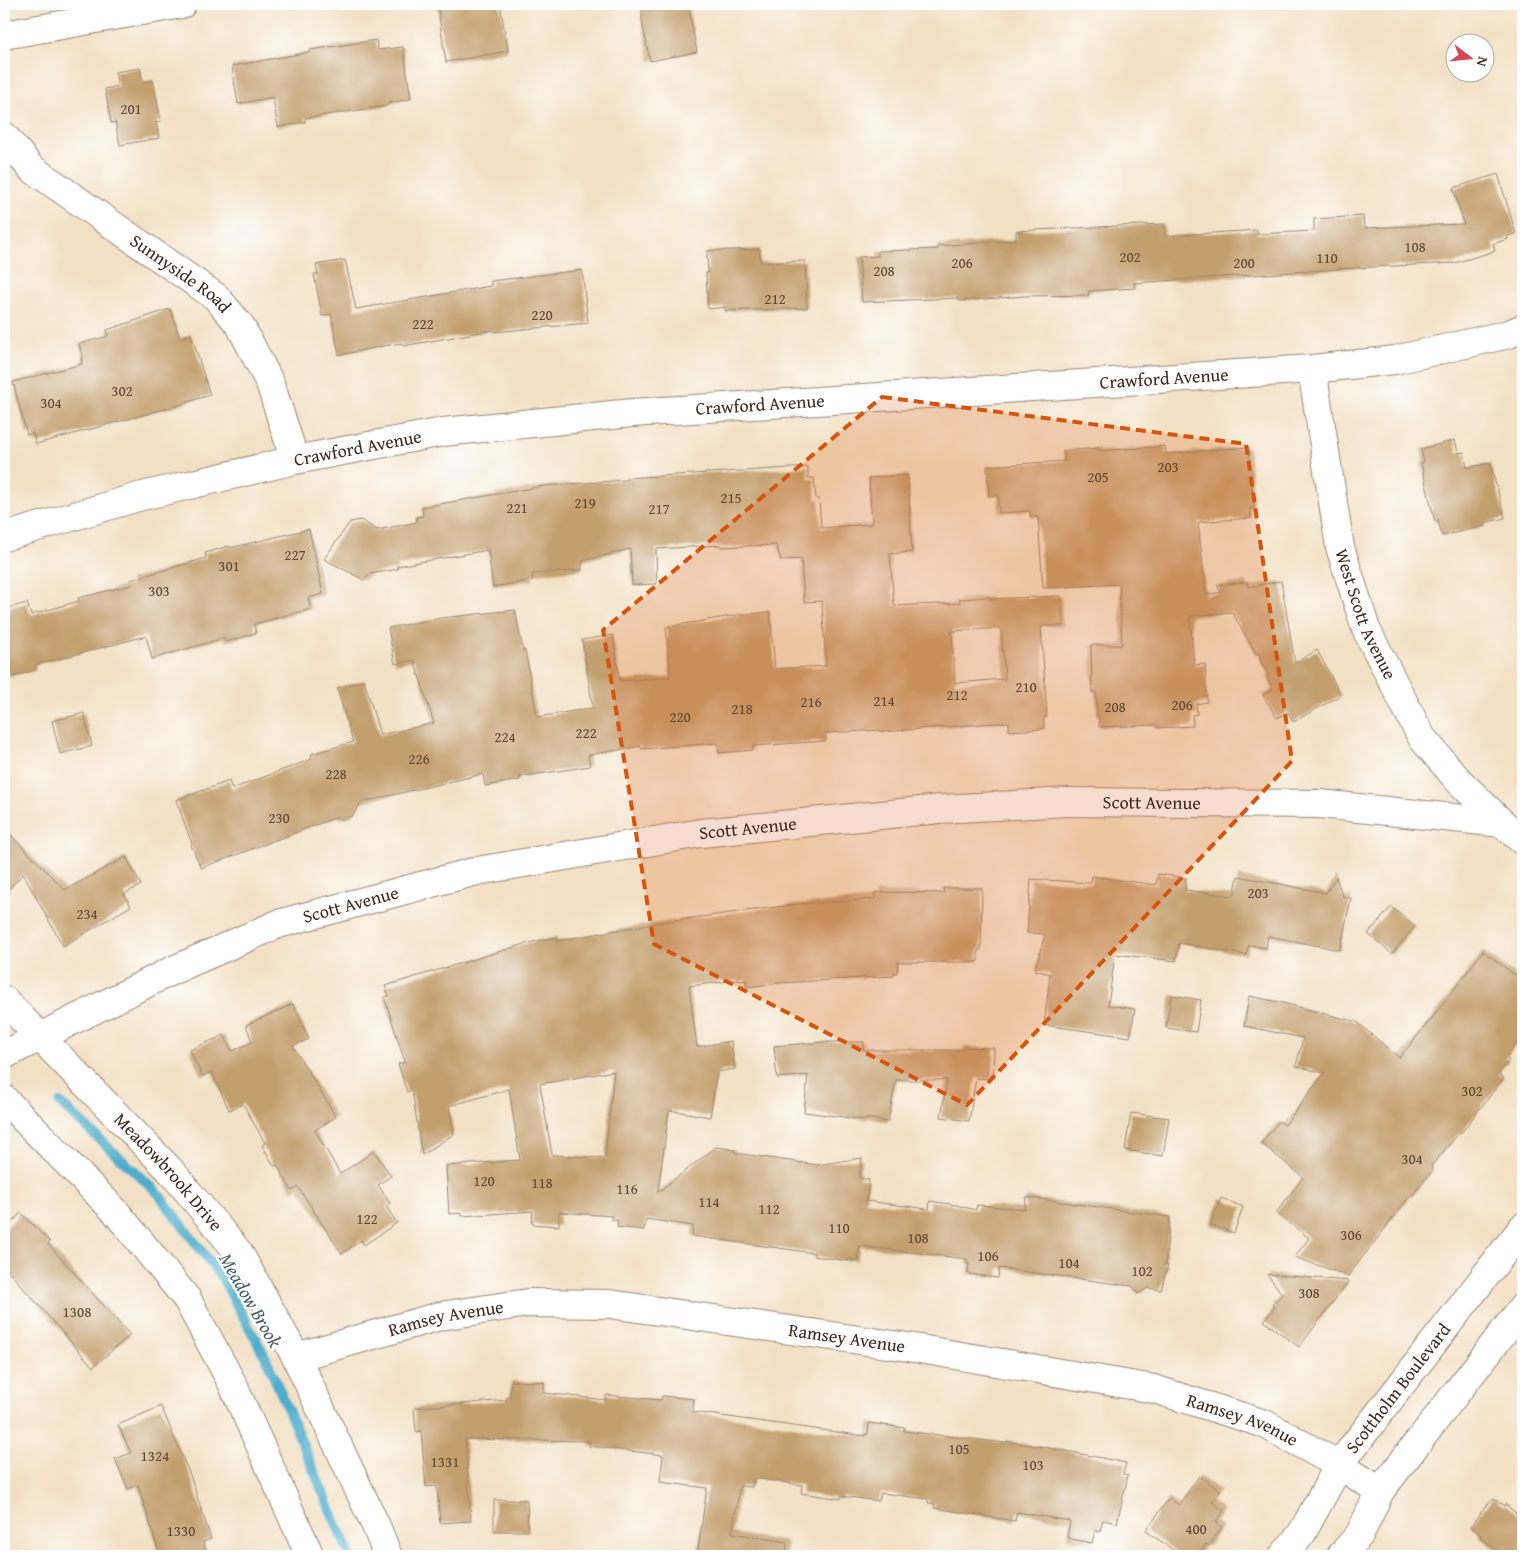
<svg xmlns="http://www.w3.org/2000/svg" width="1527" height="1560" viewBox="0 0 1527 1560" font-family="'Gentium Book Plus',serif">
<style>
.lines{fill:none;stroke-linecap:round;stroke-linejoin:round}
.stream{stroke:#4eadcc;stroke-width:10}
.building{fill:#c39f6d;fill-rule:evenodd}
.minor-casing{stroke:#978672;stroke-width:30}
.minor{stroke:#fff;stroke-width:28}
.marked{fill:#d7540e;fill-opacity:0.2;stroke:#d7540e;stroke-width:4;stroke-dasharray:10 6;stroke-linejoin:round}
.labels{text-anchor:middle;stroke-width:5;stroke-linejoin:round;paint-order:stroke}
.number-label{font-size:15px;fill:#5d4732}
.street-label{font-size:18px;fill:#3b2a1e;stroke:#fff}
.water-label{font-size:19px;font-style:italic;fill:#435e64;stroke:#fff}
</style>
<rect width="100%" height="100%" fill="#fff"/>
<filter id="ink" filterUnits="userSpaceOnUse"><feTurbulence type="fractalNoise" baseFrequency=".02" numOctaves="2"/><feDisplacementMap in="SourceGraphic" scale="10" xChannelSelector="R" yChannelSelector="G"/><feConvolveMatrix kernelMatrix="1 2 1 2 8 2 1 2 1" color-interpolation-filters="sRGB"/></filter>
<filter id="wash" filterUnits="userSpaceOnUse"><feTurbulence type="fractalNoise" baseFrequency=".0096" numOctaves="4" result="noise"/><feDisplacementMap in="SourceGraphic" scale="20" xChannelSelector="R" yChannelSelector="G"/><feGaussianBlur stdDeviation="1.12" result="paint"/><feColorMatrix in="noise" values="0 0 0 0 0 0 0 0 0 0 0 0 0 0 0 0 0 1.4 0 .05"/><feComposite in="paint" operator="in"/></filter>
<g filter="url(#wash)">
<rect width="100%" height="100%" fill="#f3e1c5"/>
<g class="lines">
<path class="stream" d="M60 1103 157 1192 222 1278 266 1358 350 1556"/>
</g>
<g id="blocks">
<g class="building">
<path d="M437 4H500L508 51 446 62Z"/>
<path d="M642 4H688L697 52 650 61 642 22Z"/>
<path d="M376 40 378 50 403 47 411 99 389 103 387 106 305 118V122L278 127 273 97 238 104 232 66 310 52V50Z"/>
<path d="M140 68 143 82 153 80 161 121 156 122 159 138 120 145 115 122 111 123 105 89 118 86 115 72Z"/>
<path d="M1498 174 1516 234 1507 236 1508 239 1493 244 1495 251 1455 263 1353 268 1134 283 1135 288 1089 291V295L1025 296 959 301 958 298 862 302 859 257 878 256V251L938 249V246L1016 240V231L1075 228 1164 224 1165 236 1257 230V234L1314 231V219L1363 216 1364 228 1464 224 1453 188Z"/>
<path d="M760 249V263L805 261 807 308 725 311V307L708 309 706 273H708L707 251Z"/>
<path d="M345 260 356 309 491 286V281L582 270 588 323 494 332 493 330 403 346V343L389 345 339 355 331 314 322 316 314 274H318L316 265Z"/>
<path d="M170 309 180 338 191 334 210 395 172 407 36 444 33 433 27 435 13 382 82 364 81 358H83L79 344 108 336 107 330Z"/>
<path d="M1455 440 1458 453 1464 452 1467 468 1490 463 1505 518 1484 523 1485 526 1442 536 1438 520 1435 522 1421 463 1424 462 1421 449Z"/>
<path d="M1165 446 1166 454 1249 447 1254 508H1250L1251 518 1198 522 1206 595 1221 592 1217 585 1247 582 1248 587 1281 581 1295 663 1317 650 1341 695 1293 722 1288 712 1277 718 1263 695 1273 689 1267 677 1269 676 1261 662 1259 653 1256 654 1232 612 1190 616 1194 665 1205 664 1207 702 1196 704 1197 714 1192 715 1193 726 1157 728V725L1099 727V716H1097L1096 692H1092L1091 645H1122L1119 584 1043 588 1038 517H1031L1030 511 999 513 998 495 989 496 987 466 1065 461 1063 451 1099 448 1100 451Z"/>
<path d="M808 467V478H814L816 499H819L821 528 872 524 869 478 908 475 912 552 890 554 894 606 960 603 959 599 990 597V599L1061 596 1063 626H1041L1047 717H1044V729L1009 731V722L881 732V730L825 733 826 741 753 746V750L719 753 718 743 641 749V746L588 755 590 766 520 777V780L485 786 483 774 362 802 352 816 341 819 337 817 201 868 191 845 192 844 176 800 229 781 232 789 312 759 311 754 353 742 337 688 364 680 380 735 434 723 414 660 395 664 388 628 441 618 515 610 523 651 525 650 537 717 593 708 582 640 613 635 620 681 670 677 666 627 738 615 770 612 775 669 826 666 822 601 804 602 801 559 781 560 776 545 721 547V545L656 549 657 584 632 585 630 549 582 561V570L532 574 533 580 493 587 488 550 397 566 398 569 370 574 364 580 324 559 350 522 361 520 377 530 417 522 416 517 423 516 422 507 544 486 626 480V478ZM1001 628 1005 679 955 683 952 631Z"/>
<path d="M309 529 323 594 308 598 311 609 254 624 256 633 226 642 224 638 152 659 146 636 35 665 36 670 10 677 9 672 4 673V609L27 603 31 615 79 601 78 598 131 585 130 580 206 558 205 553 229 546 230 548Z"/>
<path d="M84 713 92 746 60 754 52 721Z"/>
<path d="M4 828 65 890 126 857 141 885 124 894 131 906 63 946 23 874 4 894Z"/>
<path d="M1158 874 1186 878 1185 890 1234 896 1238 876 1326 893 1336 877 1343 897 1351 898 1340 950 1268 936 1266 948 1249 945 1246 955 1179 943 1176 961 1115 954 1108 1005 1135 1009 1130 1037 1044 1025 1050 974 1035 970 1045 934 1027 933 1031 879 1091 883 1092 876 1156 885Z"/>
<path d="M943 888H982L981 950H978V962H898L897 973 894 972V976L780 983 747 987 746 980 740 981 739 980 689 986 697 1047 731 1041 735 1069 717 1072 710 1117 669 1110 658 1192 716 1147 735 1150V1153L817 1165 862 1158 859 1178 869 1180 866 1201 929 1209 930 1201 956 1205 976 1210 977 1205 1025 1209 1026 1197 1170 1217 1165 1265H1168L1161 1290 1148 1288 1138 1294 1132 1286 999 1268 998 1278 968 1274 969 1264H967V1259L860 1246 857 1261 849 1259V1261L814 1256V1253L692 1236 693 1226 646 1219 644 1230 617 1227 618 1221 611 1219 612 1216 559 1212V1226L532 1224 533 1211 462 1216 461 1213 449 1214 446 1166 520 1160 509 1089 449 1106 454 1134 422 1155 412 1090 407 1092 398 1064 405 1062 384 997 389 996 385 986 528 943 557 937V941L661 922 800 904 875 899V892L944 893ZM614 1071 605 1158 552 1155 540 1084Z"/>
<path d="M1391 907 1415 926 1392 954 1368 934Z"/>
<path d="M1483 951 1523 981V1034L1506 1058 1509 1060 1498 1074 1504 1078 1461 1133 1460 1132 1431 1166 1433 1170 1411 1197 1410 1196 1348 1276 1295 1257 1309 1238 1276 1213 1303 1177 1261 1143 1279 1121 1285 1125 1324 1073 1296 1066 1303 1038 1244 1026 1249 996 1283 1003 1357 1022 1399 1058 1432 1018Z"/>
<path d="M1171 995 1201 1000 1196 1032 1166 1028Z"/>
<path d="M293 1004 309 1039 293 1046 336 1117 315 1130 340 1174 374 1151 391 1176 378 1185 390 1203 386 1206 397 1223 364 1245 361 1240 342 1254 298 1187 292 1191 277 1165 274 1166 262 1145 265 1143 243 1104 229 1110 212 1072 202 1076 190 1050 224 1035 232 1051 252 1042 246 1025Z"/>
<path d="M824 1042H864L863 1050H963L964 1047 994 1048 993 1079 976 1078 969 1121 941 1117 947 1080H896L888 1122 867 1118V1120L804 1112 808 1075 777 1078 774 1046Z"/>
<path d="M1131 1113 1169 1118 1163 1156 1125 1150Z"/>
<path d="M1221 1198 1243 1207 1234 1233 1210 1225Z"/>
<path d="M21 1213 50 1242 48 1244 130 1335 93 1367 4 1266V1230Z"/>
<path d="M1267 1274 1349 1281 1299 1347 1264 1321 1275 1307 1272 1305 1282 1294Z"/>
<path d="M511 1381 544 1382V1393L606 1400V1395L661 1400 662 1396 694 1399 693 1412 865 1436V1434H868L869 1423 905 1428 904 1431 1006 1443V1441L1067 1451 1126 1463 1123 1474 1128 1475 1117 1523 1103 1520 1100 1532 1095 1530 1092 1543 1067 1538 1070 1521 1017 1512 1015 1521 934 1508 935 1504 928 1503V1499L881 1493 879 1501 841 1496V1499L801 1493 802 1485 754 1478 752 1487 740 1486 732 1533 787 1542 786 1556H697L707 1488 660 1482 663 1455 589 1446 590 1441 465 1439 471 1521 440 1523 437 1486 426 1487 421 1431 416 1432 414 1408 507 1400V1397H510Z"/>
<path d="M161 1406 190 1475 211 1539 203 1542 208 1556H160L138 1485 128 1489 115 1459 131 1453 118 1425Z"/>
<path d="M1199 1476 1220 1490 1212 1502 1224 1511 1216 1522 1222 1527 1209 1546 1206 1544 1198 1556H1182L1146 1531 1169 1498 1179 1505Z"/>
<path d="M1493 1498 1504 1506 1505 1504 1523 1519V1556H1504L1480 1537 1481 1535 1470 1526Z"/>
<path d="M494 1500H527L528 1531H494Z"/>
</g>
</g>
</g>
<g filter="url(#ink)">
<use href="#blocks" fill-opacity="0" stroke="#978672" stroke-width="1"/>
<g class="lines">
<defs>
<g id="minor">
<path d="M4 35 182 4"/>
<path id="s1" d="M4 136 31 168 216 297 240 325 270 383 295 460"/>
<path id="s2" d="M1312 369 1340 547 1366 629 1422 738 1459 781 1502 823"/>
<path id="s3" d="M4 537 138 497 295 460 443 432 632 413 1312 369 1395 360 1509 334 1523 328"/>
<path id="s4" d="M4 1000 170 1170 239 1253 296 1357 376 1526 388 1556"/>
<path id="s5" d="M4 1055 171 971 278 924 477 871 701 833 940 809 1068 802 1320 804 1502 823 1523 841"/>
<path d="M4 1099 116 1212 187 1299 232 1383 310 1556"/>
<path id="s6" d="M296 1357 440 1316 528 1303 610 1304 908 1347 1154 1389 1265 1424 1339 1465 1380 1491"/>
<path id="s7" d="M1283 1556 1302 1533 1339 1465 1523 1227"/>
<path d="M1341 1556 1360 1534 1380 1491 1523 1307"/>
</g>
</defs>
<use href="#minor" class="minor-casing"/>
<use href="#minor" class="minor"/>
</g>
</g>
<path class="marked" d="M882 397 1246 444 1292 761 967 1105 654 944 603 630Z"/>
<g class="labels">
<g class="number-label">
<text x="131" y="114">201</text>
<text x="1415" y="252">108</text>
<text x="1130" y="262">202</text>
<text x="1327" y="263">110</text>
<text x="962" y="268">206</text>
<text x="1244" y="268">200</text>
<text x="884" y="276">208</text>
<text x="775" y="304">212</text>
<text x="542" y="320">220</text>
<text x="423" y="329">222</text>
<text x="122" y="396">302</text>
<text x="51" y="408">304</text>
<text x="1168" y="472">203</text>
<text x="1098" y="482">205</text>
<text x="731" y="503">215</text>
<text x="585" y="508">219</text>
<text x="517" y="513">221</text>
<text x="659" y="514">217</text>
<text x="295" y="560">227</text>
<text x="229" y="571">301</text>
<text x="159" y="596">303</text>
<text x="1026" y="692">210</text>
<text x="957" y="700">212</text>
<text x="884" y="706">214</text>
<text x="811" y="707">216</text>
<text x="1182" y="710">206</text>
<text x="1115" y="712">208</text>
<text x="742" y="714">218</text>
<text x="680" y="722">220</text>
<text x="586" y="738">222</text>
<text x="505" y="742">224</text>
<text x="419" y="764">226</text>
<text x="336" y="779">228</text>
<text x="279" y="823">230</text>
<text x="1258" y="898">203</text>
<text x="87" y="919">234</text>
<text x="1472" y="1096">302</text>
<text x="1412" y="1164">304</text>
<text x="484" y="1186">120</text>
<text x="542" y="1188">118</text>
<text x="627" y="1194">116</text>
<text x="709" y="1207">114</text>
<text x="769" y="1214">112</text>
<text x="367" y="1224">122</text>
<text x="839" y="1233">110</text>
<text x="1351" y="1240">306</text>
<text x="918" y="1243">108</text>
<text x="988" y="1261">106</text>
<text x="1069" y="1268">104</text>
<text x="1142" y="1276">102</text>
<text x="1309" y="1298">308</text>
<text x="77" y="1317">1308</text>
<text x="959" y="1454">105</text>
<text x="155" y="1461">1324</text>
<text x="445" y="1467">1331</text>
<text x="1033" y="1470">103</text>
<text x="1196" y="1534">400</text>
<text x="181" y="1536">1330</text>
</g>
<g class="street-label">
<text dy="6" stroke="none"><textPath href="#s1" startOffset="225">Sunnyside Road</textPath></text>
<text dy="6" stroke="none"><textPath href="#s3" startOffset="1175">Crawford Avenue</textPath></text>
<text dy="6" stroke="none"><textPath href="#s3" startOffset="770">Crawford Avenue</textPath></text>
<text dy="6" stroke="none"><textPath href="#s3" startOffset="365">Crawford Avenue</textPath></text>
<text dy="6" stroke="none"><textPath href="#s2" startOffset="252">West Scott Avenue</textPath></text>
<text dy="6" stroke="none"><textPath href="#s5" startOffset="1189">Scott Avenue</textPath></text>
<text dy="6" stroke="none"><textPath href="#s5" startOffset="784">Scott Avenue</textPath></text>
<text dy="6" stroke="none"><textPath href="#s5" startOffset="379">Scott Avenue</textPath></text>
<text dy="6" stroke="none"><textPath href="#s4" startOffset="238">Meadowbrook Drive</textPath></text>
<text dy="6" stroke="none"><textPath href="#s6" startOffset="155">Ramsey Avenue</textPath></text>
<text dy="6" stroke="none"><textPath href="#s6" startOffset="560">Ramsey Avenue</textPath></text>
<text dy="6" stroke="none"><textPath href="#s7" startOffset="204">Scottholm Boulevard</textPath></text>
<text dy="6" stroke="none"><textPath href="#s6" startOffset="965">Ramsey Avenue</textPath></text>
</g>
<g class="water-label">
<text transform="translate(251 1300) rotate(60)" y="7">Meadow Brook</text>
</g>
</g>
<rect width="1527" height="1560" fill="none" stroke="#fff" stroke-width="20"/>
<g transform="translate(1470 58) rotate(106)"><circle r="24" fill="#ffffff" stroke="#b1aaa5"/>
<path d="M0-4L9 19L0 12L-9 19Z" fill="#d1495b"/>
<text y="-8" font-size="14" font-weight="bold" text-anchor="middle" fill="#3b2a1e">N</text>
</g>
</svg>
